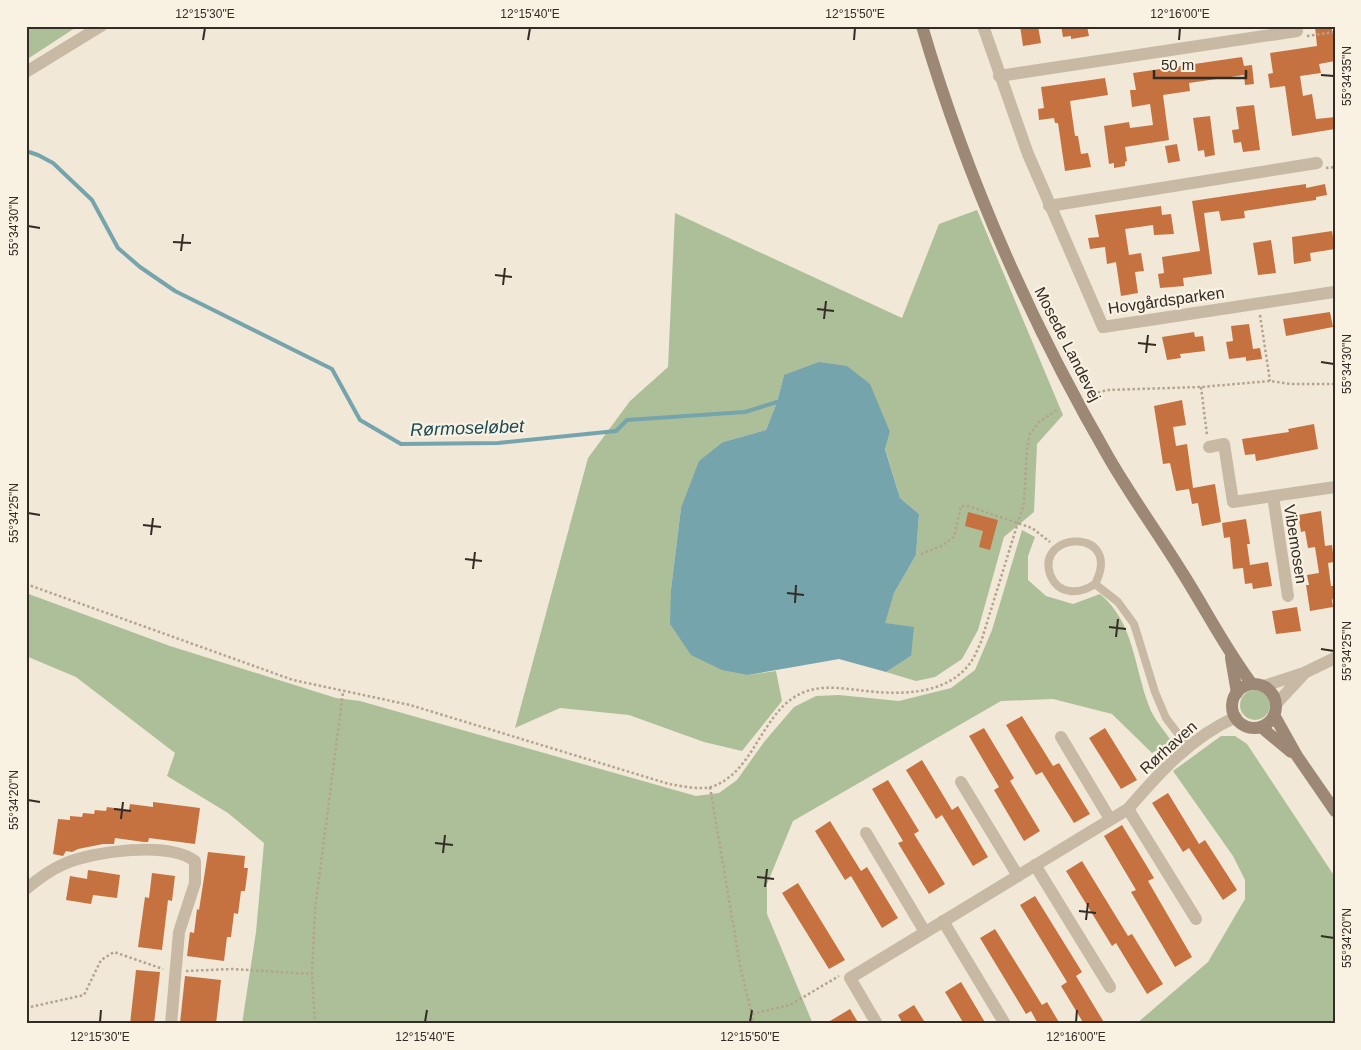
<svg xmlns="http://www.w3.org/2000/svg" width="1361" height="1050" viewBox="0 0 1361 1050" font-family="Helvetica,sans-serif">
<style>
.green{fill:#adbf98}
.water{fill:#76a4ad}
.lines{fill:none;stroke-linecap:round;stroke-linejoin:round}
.stream{stroke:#76a4ad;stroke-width:4}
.building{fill:#c67240}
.path{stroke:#b4a38e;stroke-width:2.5;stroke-dasharray:2.5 2.5;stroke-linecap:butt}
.service{stroke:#c8b9a4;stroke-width:8}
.minor{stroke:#c8b9a4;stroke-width:12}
.tertiary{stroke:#c8b9a4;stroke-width:12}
.secondary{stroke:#9c8875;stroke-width:12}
.ticks{fill:none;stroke:#332c25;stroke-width:2}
.labels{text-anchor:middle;stroke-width:4.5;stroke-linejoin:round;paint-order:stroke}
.street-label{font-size:16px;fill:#332c25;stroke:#f9f2e3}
.water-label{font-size:18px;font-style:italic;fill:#1b4954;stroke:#f9f2e3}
.neatline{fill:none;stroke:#332c25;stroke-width:2}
.ticks-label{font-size:12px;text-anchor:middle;fill:#332c25}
</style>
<rect width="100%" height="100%" fill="#f1e8d7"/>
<g class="green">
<path d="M26 26H78L26 60Z"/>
<path d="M977 210 1063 415 1037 444 1034 512 1004 537 978 630 962 659 935 677 916 681 886 672 911 656 884 623 894 593 916 555 919 514 900 498 885 448 890 432 784 375 777 402 766 430 723 442 681 508 671 589V624L748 675 776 671 782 701 742 751 704 742 629 715 560 708 515 728 588 458 630 401 668 367 675 213 902 318 939 224Z"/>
<path d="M1022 530 1035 537 1028 556V580L1046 596 1073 604 1100 594C1134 622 1134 667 1149 706 1153 718 1164 730 1172 742L1152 753 1112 714 1053 699 1001 701 793 821 767 884V914L813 1024H242L256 932 264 843 228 813 167 776 175 753 76 677 26 656V593L170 646 336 698 360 701 696 796 719 793 737 780 764 742 794 707 816 696 839 695 899 701 951 688 975 670 992 630Z"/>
<circle cx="1255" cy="705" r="15"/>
<path d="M1221 736H1235L1247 744 1335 877V1024H1136L1208 962 1245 899V880L1233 856 1173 771Z"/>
</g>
<path class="water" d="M819 362 847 366 870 384 890 432 885 449 900 498 919 514 916 555 894 593 885 623 914 627 911 656 886 672 839 659 748 675 722 670 691 655 670 624 671 589 681 508 699 461 723 442 766 430 777 402 784 375Z"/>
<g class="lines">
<path class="stream" d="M26 151 38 155 53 163 92 200 118 248 140 267 175 291 332 369 360 420 401 444 498 443 616 431 627 420 745 412 777 402"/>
</g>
<g class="building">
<path d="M1020 26H1038L1041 43 1023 46Z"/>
<path d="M1061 26H1087L1089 36 1071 39V36L1063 37Z"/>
<path d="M1315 26H1331L1335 43V61L1319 64 1321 73 1300 76 1303 96 1312 94 1316 119 1335 117V129L1292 136 1285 86 1270 88 1268 74 1273 73 1270 53 1317 46Z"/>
<path d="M1242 57 1244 66 1252 65 1254 84 1245 85 1244 75 1189 83 1190 91 1163 95 1169 140 1125 147 1127 161 1125 162V166L1114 168V163L1109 164 1104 126 1129 122 1130 128 1153 125 1150 104 1132 107 1130 90H1136L1133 73Z"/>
<path d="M1105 78 1108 95 1070 101 1075 136H1078L1081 154 1088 153 1091 167 1065 171 1058 123H1055L1054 118 1039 120 1038 109 1044 108 1041 87Z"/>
<path d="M1254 105 1260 150 1243 152 1241 142 1234 143 1232 130 1239 129 1236 107Z"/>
<path d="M1210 116 1215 155 1205 157 1204 150 1198 151 1193 118Z"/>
<path d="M1177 144 1180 161 1168 163 1165 146Z"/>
<path d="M1306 184V188L1325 184 1327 195 1316 197V200L1244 211 1245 218 1221 221 1219 211 1204 213 1212 274 1183 278 1184 286 1160 288 1158 274 1164 273 1162 257 1200 251 1192 201Z"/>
<path d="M1161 206 1162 215 1171 214 1174 234 1154 235 1153 225 1125 229 1129 255 1141 253 1144 271 1135 272 1138 293 1121 296 1116 262 1107 264 1105 247 1090 249 1088 238 1099 237 1095 215Z"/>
<path d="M1332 231 1335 249 1310 253 1311 261 1294 264 1292 237Z"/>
<path d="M1271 240 1276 273 1258 275 1253 243Z"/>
<path d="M1330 312 1333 327 1286 336 1283 319Z"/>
<path d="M1249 324 1253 349 1260 348 1262 359 1246 361V357L1229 359 1226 342 1233 341 1231 326Z"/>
<path d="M1194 332 1195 337 1203 336 1205 351 1180 354 1181 358 1167 360 1162 337Z"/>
<path d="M1182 400 1186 425 1173 427 1176 446 1187 444 1193 488 1215 484 1221 522 1202 526 1198 503 1192 504 1189 489 1176 491 1170 463 1163 464 1154 406Z"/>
<path d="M1314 424 1318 449 1256 461 1255 454 1245 455 1242 439 1289 432 1288 429Z"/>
<path d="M1321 511 1325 546 1332 545 1334 562 1328 563 1331 586H1335V596L1332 600 1333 607 1310 611 1306 585H1309L1307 575 1319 573 1315 547 1308 548 1305 531 1301 532 1298 515Z"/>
<path d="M968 512 998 520 990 550 979 547 983 531 965 526Z"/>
<path d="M1246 519 1250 544H1247L1250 565 1268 562 1272 586 1253 589 1252 583 1245 584 1243 568 1233 569 1230 537 1224 538 1222 523Z"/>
<path d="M1297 607 1301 631 1276 634 1272 611Z"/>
<path d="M1022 716 1053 766 1059 763 1090 814 1074 823 1042 772 1036 775 1006 725Z"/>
<path d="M984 728 1014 778 1010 781 1040 831 1024 841 994 790 999 787 969 736Z"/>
<path d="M1105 728 1137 780 1121 789 1089 738Z"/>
<path d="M922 760 952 810 958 806 988 857 973 866 942 815 936 819 906 770Z"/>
<path d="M888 780 919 831 914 834 945 884 929 894 898 843 903 841 872 789Z"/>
<path d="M1168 793 1199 844 1205 840 1237 890 1223 900 1189 848 1183 852 1152 803Z"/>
<path d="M153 802 200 808 195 844 149 838 148 842H144L115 838 114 844H103L78 849 72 852 66 851 63 856 53 854 58 819 70 820V816L82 817 83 813 94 814 95 810 106 811 107 807 129 810 130 804 153 807Z"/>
<path d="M830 821 861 871 867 867 898 918 882 928 851 876 845 880 815 831Z"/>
<path d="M1122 825 1154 878 1148 881 1192 957 1175 967 1131 892 1136 890 1104 836Z"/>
<path d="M208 852 245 856 244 868H248L245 891H241L238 914 234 913 231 937H227L224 961 187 956 190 932 194 933 197 909 199 910Z"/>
<path d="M1082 861 1128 936 1132 934 1163 984 1147 994 1116 943 1112 946 1066 871Z"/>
<path d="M88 870 120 875 117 898 93 895 91 904 66 900 70 876 87 879Z"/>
<path d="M152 873 175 876 172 901 168 900 162 950 138 947 145 897 149 898Z"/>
<path d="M798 883 845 960 829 969 782 893Z"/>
<path d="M1035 896 1082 972 1076 976 1105 1024H1084L1061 986 1067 982 1020 905Z"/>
<path d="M995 929 1042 1005 1047 1002 1060 1024H1038L1031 1011 1026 1014 980 938Z"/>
<path d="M136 970 160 972 154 1024H130Z"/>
<path d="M185 976 221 980 216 1024 180 1023Z"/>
<path d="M961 982 986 1024H964L945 992Z"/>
<path d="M914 1005 926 1024H903L898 1015Z"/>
<path d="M850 1009 859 1024H825Z"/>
</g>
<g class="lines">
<g class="path">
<path d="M1307 36 1335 32"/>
<path d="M1326 168 1335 167"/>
<path d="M1260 315 1270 381"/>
<path d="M1201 387 1207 435"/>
<path d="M1093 394 1107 390 1201 387 1270 381 1291 384H1335"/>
<path d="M921 554 941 546 954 537 961 506H968L1032 528 1050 542"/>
<path d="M26 584 293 680 410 705 669 784C682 786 698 790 711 787 755 773 761 711 802 693 820 685 839 688 858 690 896 695 946 697 971 662 975 656 978 648 981 642L1024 503 1027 447 1030 434 1038 423 1058 409"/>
<path d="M710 787 740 965 754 1024"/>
<path d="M186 971 232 969 312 974"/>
<path d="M26 1008 84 995 101 960 114 952 163 969"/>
<path d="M752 1014 790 1005 839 976"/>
<path d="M315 1024 312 974 315 910 343 692"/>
</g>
<path class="service" d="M1095 584C1124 528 1036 530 1050 574 1058 596 1080 594 1095 584L1118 602 1134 624 1155 692 1166 718 1188 747"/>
<g class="minor">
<path d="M983 26 1028 154 1103 327 1334 292"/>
<path d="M999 76 1297 31"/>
<path d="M1049 206 1317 163"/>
<path d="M1209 447 1224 444 1233 502 1335 487"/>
<path d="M1273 496 1288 596"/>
<path d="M1061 737 1110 819"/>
<path d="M961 782 1018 876"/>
<path d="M1128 809 1196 919"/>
<path d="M866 833 925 932"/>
<path d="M1035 865 1110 987"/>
<path d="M26 889C38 879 50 870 64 864 94 851 168 841 195 861V883L179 932 171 1024"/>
<path d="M943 921 1005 1024"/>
<path d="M877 1024 850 978 1128 809C1159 773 1191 737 1236 717"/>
</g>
<g class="tertiary">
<path d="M26 72 101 26"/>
<path d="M1264 686 1304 673 1335 658"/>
<path d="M1276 704 1303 675"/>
</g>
<g class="secondary">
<path d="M922 26C966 176 1031 323 1109 458 1131 496 1157 532 1180 569 1205 608 1225 648 1252 684"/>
<path d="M1231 658 1237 693"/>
<circle cx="1254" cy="706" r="22"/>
<path d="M1274 715 1297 756 1335 811"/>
<path d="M1261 727 1291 752"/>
</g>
</g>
<path class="ticks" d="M203 40 205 28M528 40 530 28M854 40 855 28M1179 40 1180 28M1321 75 1334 76M28 226 40 228M173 242 191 243M181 251 183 234M495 275 512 277M503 285 505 268M817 309 834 311M824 319 826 301M1138 343 1156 345M1146 353 1148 335M1321 362 1334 364M28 513 40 515M143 525 161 527M151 535 153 518M465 559 482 561M473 569 475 552M787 593 804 595M795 603 796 585M1109 627 1126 629M1116 637 1118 619M1321 649 1334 651M28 800 40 802M114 809 131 811M121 819 123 802M435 843 453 845M443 853 445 835M757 877 774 879M765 887 767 869M1079 911 1096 913M1086 920 1088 903M1321 936 1334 938M100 1022 101 1010M425 1022 427 1010M750 1022 752 1010M1076 1022 1077 1010"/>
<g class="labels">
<g class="street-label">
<text transform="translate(1166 300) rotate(-8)" y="6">Hovgårdsparken</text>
<text transform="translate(1068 344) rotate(63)" y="6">Mosede Landevej</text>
<text transform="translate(1296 544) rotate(81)" y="6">Vibemosen</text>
<text transform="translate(1168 747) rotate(-42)" y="6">Rørhaven</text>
</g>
<g class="water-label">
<text transform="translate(467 428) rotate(-2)" y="6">Rørmoseløbet</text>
</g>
</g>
<rect width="1361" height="1050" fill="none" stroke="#f9f2e3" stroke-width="55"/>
<path d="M1154 70v8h92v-8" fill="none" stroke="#332c25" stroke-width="2.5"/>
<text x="1161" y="70" font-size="15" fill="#332c25" stroke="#f9f2e3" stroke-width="4" paint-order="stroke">50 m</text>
<rect x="28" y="28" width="1306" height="994" class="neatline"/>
<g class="ticks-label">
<text x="205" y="18">12°15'30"E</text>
<text x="530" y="18">12°15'40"E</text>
<text x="855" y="18">12°15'50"E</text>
<text x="1180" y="18">12°16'00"E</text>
<text transform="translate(1347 76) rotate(-90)" y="4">55°34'35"N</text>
<text transform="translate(14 226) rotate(-90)" y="4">55°34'30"N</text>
<text transform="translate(1347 364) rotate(-90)" y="4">55°34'30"N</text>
<text transform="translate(14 513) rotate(-90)" y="4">55°34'25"N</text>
<text transform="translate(1347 651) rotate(-90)" y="4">55°34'25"N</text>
<text transform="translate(14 800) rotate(-90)" y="4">55°34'20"N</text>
<text transform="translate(1347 938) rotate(-90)" y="4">55°34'20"N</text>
<text x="100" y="1041">12°15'30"E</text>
<text x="425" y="1041">12°15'40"E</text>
<text x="750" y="1041">12°15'50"E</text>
<text x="1076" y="1041">12°16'00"E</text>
</g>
</svg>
